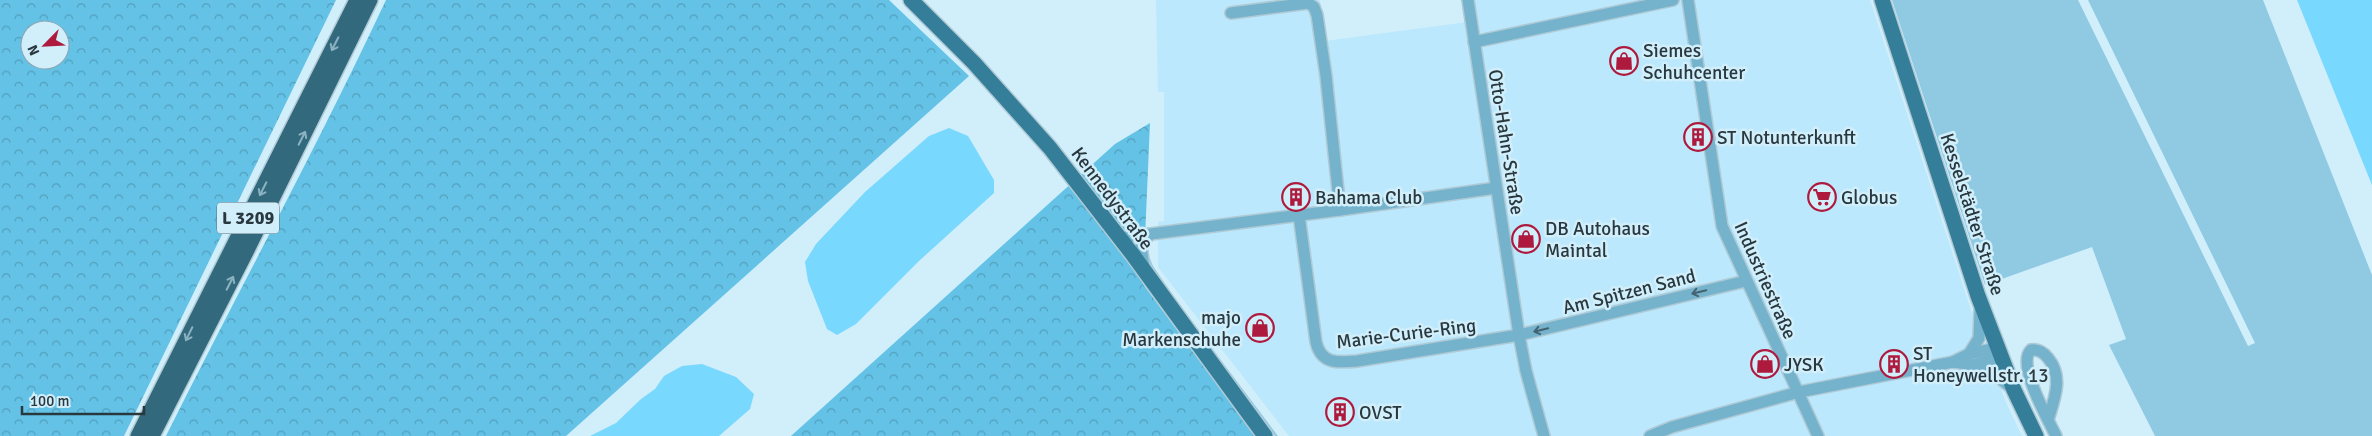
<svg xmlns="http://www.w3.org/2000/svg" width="2372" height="436" viewBox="0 0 2372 436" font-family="Signika,sans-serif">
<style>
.built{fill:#bbe8fc}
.grass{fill:#90cae2}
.forest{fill:url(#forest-crowns);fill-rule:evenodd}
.water{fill:#79d8fd}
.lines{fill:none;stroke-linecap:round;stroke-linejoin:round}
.minor-casing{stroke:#afcad5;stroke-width:14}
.major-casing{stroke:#afcad5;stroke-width:18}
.highway-casing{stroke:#afcad5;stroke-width:18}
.minor{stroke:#75b3cd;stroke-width:11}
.major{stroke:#347e99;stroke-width:15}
.highway{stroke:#33697d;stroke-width:15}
.oneway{stroke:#8ab2c2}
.oneway2{stroke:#446370}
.labels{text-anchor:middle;stroke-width:5;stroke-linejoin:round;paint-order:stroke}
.shield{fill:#d1eefb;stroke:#5b6f77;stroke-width:1}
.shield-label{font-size:18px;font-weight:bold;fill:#29383e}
.poi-label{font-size:19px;fill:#29383e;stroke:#d1eefb;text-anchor:start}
.street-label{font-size:19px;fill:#29383e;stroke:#d1eefb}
</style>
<defs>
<pattern id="forest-crowns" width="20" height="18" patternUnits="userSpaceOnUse" patternTransform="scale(1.25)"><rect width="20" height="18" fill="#63c2e6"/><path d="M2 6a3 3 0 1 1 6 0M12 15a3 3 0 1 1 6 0" fill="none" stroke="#529fbc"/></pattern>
</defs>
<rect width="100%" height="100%" fill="#d1eefb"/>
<path class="built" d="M1156 0H1320L1325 41 1475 21 1472 0H1870L1970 307 2007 405 2022 436H1289L1158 267V222L1164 221V92H1158Z"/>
<g class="grass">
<path d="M1892 0H2078L2248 346 2255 343 2088 0H2263L2372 275V436H2155L2109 345 2126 339 2092 247 1985 285Z"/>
<path d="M1147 251 1153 266 1180 306 1278 436H1275L1176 305C1168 287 1148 270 1147 251Z"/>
</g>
<g class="forest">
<path d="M0 0H336L124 436H0ZM30 30H60V60H30Z"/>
<path d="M386 0H889L969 76 566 436H166C239 290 317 147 386 0Z"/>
<path d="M1150 123 1143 284 1255 436H791L1115 144Z"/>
</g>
<g class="water">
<path d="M2297 0H2372V185Z"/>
<path d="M949 128 968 136 994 180V193L919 261 856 324 837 335 827 329 808 281 805 262 816 244 865 192 929 136Z"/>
<path d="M702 364 736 377 754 394 750 409 719 436H590L616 423 641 399 655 389 664 376 682 366Z"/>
</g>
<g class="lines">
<defs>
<g id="minor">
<path d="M1468 0 1519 335 1526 371 1544 436"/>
<path d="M1688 0 1722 226 1818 436"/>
<path d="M1231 13 1308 3 1314 7 1317 15 1326 76 1340 210"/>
<path d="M1474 42 1673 0"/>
<path d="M1299 215 1316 342C1321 364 1337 363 1357 361L1519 335 1746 281"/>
<path d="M1119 238 1340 210 1496 188"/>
<path d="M1144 267 1141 246 1149 235"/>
<path d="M1969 354 1979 338 1980 310"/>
<path d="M1953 362 1973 365 2001 357"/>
<path d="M1973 365 1997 376 2014 390"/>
<path d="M2048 420C2054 400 2064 377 2048 358 2044 353 2038 349 2031 350 2016 364 2048 419 2056 436"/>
<path d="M1650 436 1672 427 1799 392 1953 362 1969 354 1997 348"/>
</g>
<g id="major">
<path d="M911 0 974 63 1050 148 1133 255 1265 436"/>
<path d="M1882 0 1978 296 2014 390 2036 436"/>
</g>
<g id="highway">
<path d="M138 436 357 0"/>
<path d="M152 436 246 252 370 0"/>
</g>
</defs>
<use href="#minor" class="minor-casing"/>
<use href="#major" class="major-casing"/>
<use href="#highway" class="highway-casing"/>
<use href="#minor" class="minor"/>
<use href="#major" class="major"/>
<use href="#highway" class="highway"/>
</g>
<defs><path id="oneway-shaft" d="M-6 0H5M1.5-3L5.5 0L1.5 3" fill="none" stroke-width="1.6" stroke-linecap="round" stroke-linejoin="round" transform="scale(1.25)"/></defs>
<g class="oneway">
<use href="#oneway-shaft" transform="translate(335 44) rotate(117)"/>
<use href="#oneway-shaft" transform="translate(302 138) rotate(-63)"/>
<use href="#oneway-shaft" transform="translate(263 189) rotate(117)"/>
<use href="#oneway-shaft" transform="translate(230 283) rotate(-63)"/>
<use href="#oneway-shaft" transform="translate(189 334) rotate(116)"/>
</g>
<g class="oneway2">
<use href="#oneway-shaft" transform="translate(1699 292) rotate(166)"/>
<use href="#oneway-shaft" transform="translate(1541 330) rotate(166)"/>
</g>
<defs>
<symbol id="shop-ring" viewBox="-11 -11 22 22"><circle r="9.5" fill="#d1eefb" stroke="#ae1a3d" stroke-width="1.5"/><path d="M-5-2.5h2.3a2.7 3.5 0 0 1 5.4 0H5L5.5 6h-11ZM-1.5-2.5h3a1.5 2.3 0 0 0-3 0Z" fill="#ae1a3d"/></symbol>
<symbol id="building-ring" viewBox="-11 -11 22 22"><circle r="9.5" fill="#d1eefb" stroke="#ae1a3d" stroke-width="1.5"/><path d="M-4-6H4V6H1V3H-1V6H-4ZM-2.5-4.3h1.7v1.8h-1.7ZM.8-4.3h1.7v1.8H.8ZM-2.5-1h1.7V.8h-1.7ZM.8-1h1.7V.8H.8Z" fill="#ae1a3d"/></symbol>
<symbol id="supermarket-ring" viewBox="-11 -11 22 22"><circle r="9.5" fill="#d1eefb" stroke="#ae1a3d" stroke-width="1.5"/><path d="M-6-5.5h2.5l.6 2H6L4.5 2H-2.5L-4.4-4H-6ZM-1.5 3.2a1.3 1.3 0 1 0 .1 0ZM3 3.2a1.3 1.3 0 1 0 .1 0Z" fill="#ae1a3d"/></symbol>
</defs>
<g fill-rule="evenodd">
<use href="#shop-ring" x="1608" y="45" width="32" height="32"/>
<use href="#building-ring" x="1682" y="121" width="32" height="32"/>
<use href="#building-ring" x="1280" y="181" width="32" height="32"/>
<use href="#supermarket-ring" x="1806" y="181" width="32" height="32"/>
<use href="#shop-ring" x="1510" y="223" width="32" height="32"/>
<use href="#shop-ring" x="1244" y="312" width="32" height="32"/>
<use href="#shop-ring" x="1749" y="348" width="32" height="32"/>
<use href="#building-ring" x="1878" y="348" width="32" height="32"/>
<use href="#building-ring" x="1324" y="396" width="32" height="32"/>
</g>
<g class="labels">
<rect class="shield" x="217" y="202.5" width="62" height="31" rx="4"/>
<g class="shield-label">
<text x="248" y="224">L 3209</text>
</g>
<g class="poi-label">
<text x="1643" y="57">Siemes<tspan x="1643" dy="22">Schuhcenter</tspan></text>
<text x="1717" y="144">ST Notunterkunft</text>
<text x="1315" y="204">Bahama Club</text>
<text x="1841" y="204">Globus</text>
<text x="1545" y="235">DB Autohaus<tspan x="1545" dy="22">Maintal</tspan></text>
<text x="1241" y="324" text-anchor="end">majo<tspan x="1241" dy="22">Markenschuhe</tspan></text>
<text x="1913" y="360">ST<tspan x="1913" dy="22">Honeywellstr. 13</tspan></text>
<text x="1784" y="371">JYSK</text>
<text x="1359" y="419">OVST</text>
</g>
<g class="street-label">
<text transform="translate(1507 142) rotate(81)" y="7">Otto-Hahn-Straße</text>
<text transform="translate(1113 198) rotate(53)" y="7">Kennedystraße</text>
<text transform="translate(1973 214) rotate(72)" y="7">Kesselstädter Straße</text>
<text transform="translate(1766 280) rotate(66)" y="7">Industriestraße</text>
<text transform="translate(1629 291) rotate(-14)" y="7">Am Spitzen Sand</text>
<text transform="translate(1406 333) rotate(-7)" y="7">Marie-Curie-Ring</text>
</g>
</g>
<g transform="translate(45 45) rotate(246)"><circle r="24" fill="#d1eefb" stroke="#8ea5af"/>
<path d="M0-4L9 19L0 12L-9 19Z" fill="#ae1a3d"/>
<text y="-8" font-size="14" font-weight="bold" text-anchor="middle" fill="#29383e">N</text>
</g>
<path d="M22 406v8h122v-8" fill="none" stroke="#29383e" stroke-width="2.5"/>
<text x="30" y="406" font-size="15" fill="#29383e" stroke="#d1eefb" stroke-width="4" paint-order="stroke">100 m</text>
</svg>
